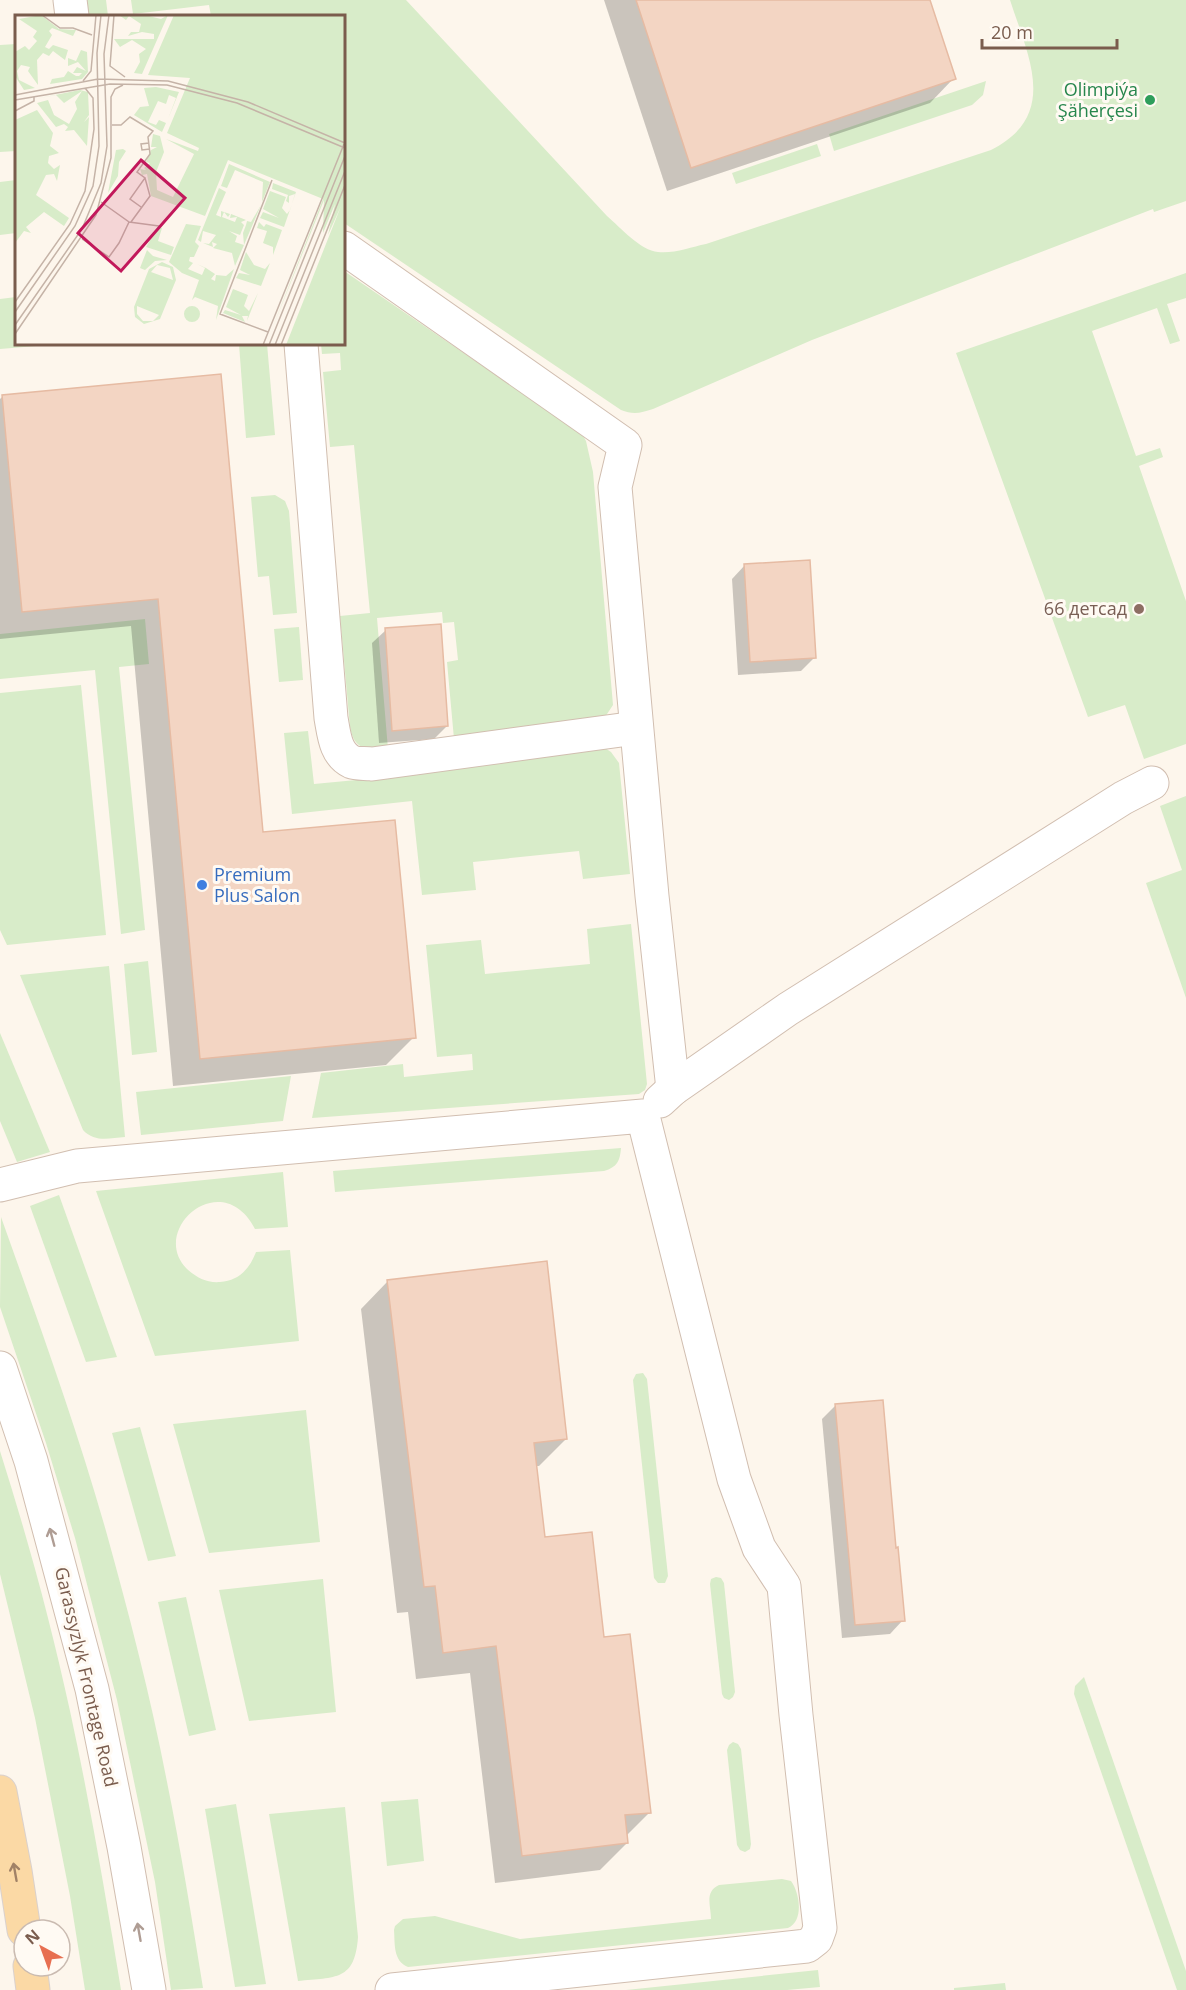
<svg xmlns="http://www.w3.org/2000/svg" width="1186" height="1990" viewBox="0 0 1186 1990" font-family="'Open Sans',sans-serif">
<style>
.green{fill:#d8ecc9}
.shadow{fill:#0003}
.building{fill:#f3d5c3;stroke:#e6bba3;stroke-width:1.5}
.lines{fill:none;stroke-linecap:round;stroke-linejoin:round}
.minor-casing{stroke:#d1beb0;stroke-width:35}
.major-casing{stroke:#dad1cd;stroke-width:35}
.minor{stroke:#fff;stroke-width:33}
.major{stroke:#fbd9a5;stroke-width:33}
.oneway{stroke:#af9d94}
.oneway2{stroke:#a18267}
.leisure-dot{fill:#2e9e5b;stroke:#fffaf3;stroke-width:2}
.education-dot{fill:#8d6e63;stroke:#fffaf3;stroke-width:2}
.shop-dot{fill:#3f7fe0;stroke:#fffaf3;stroke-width:2}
.labels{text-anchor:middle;stroke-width:6;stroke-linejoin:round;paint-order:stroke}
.leisure-label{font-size:18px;fill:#27864d;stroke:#fffaf3;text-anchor:end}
.education-label{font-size:18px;fill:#785e54;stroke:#fffaf3;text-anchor:end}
.shop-label{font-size:18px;fill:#366cbe;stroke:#fffaf3;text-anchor:start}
.street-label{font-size:18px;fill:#7a5c4d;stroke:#fffaf3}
.inset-road{fill:none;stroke:#c5b3a7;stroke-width:1.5}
.view{fill:#c2185b;fill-opacity:0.15;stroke:#c2185b;stroke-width:3}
.inset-edge{fill:none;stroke:#7a5c4d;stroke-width:3}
</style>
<rect width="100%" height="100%" fill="#fdf6ec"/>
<g class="green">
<path d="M84 0H106L108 16H85Z"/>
<path d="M131 0H406L607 216C620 227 641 251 658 252 673 254 691 247 706 244L991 150C1060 115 1028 56 1010 0H1186V201L1154 212 1153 209 812 340 653 409C641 413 633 415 621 410L344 223V16H211L209 5 133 14Z"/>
<path d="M16 44V151L0 152V45Z"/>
<path d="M986 81 983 95 972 105 834 151 829 134Z"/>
<path d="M817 144 821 156 736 184 732 173Z"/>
<path d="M16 180V233L0 235V182Z"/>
<path d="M344 271 582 434 586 441 593 472 613 705 605 717 454 739 447 662 458 660 454 622 443 623 442 612 377 618 388 749C367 749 355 752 350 727L340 616 370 613 354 445 330 447 323 372 341 370 340 353 322 354 321 344H344Z"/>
<path d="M1186 273V298L1167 304 1180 341 1170 344 1157 308 1092 331 1136 456 1160 448 1163 457 1139 466 1186 601V744L1144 759 1125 705 1088 717 956 353Z"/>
<path d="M16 297V344H60L0 349V299Z"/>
<path d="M239 344H267L275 435 246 438Z"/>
<path d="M275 495 285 501 289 511 297 613 273 615 269 576 258 577 251 497Z"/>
<path d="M145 619 149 664 119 667 145 930 121 934 95 670 0 679V634Z"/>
<path d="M299 627 303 680 279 682 274 629Z"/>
<path d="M81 685 106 935 7 945 0 930V693Z"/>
<path d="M308 731 314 784 409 775 605 748 611 752 619 763 630 874 583 879 579 851 473 862 476 890 422 895 412 801 292 814 284 733Z"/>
<path d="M1186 796V998L1146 883 1182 870 1160 806Z"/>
<path d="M631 924 647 1084 645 1090 639 1094 312 1118 321 1073 403 1064 404 1077 473 1070 472 1054 437 1057 426 945 481 940 485 974 590 964 587 929Z"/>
<path d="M148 961 157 1052 132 1055 124 964Z"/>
<path d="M109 966 125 1137C110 1138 95 1143 83 1130L20 975Z"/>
<path d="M0 1033 50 1152 17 1162 0 1121Z"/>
<path d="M291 1076 283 1121 141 1135 136 1092Z"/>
<path d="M621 1148C620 1161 617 1167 604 1171L335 1192 333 1171Z"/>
<path d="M283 1172 288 1227 255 1229C222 1165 148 1230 187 1269 197 1278 207 1283 220 1282 239 1281 250 1268 256 1252L290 1250 299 1341 155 1356 96 1191Z"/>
<path d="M59 1195 117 1357 86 1362 30 1206Z"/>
<path d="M1 1217C38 1321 76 1425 106 1531 129 1614 151 1698 167 1782 181 1851 192 1919 203 1988L171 1990 155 1882 117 1700 75 1538 46 1443 0 1307Z"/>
<path d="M643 1373 647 1379 668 1576 665 1583H658L654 1578 633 1380 636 1374Z"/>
<path d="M306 1410 320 1542 209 1553 173 1424Z"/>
<path d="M140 1427 176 1556 148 1561 112 1433Z"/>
<path d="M0 1451C27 1536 51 1623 70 1711 90 1803 106 1897 121 1990H85L70 1896 35 1718 0 1574Z"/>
<path d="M716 1577 721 1578 724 1583 735 1692 733 1697 729 1700 724 1698 722 1694 710 1584 711 1579Z"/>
<path d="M323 1579 336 1712 249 1721 219 1590Z"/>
<path d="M186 1597 216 1730 189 1736 158 1602Z"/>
<path d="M1084 1677 1186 1971V1990H1177L1074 1694 1075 1686Z"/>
<path d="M733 1742 738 1744 741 1749 751 1844 750 1849 745 1852 740 1850 737 1845 727 1750 729 1745Z"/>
<path d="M418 1799 424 1861 387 1866 381 1802Z"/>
<path d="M236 1804 266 1984 235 1987 205 1809Z"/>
<path d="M345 1807 358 1937C355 1981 336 1977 298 1981L269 1814Z"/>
<path d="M782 1879 791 1881C800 1893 804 1921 788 1928L408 1967C393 1961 395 1944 394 1930L395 1926 403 1919 435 1916 520 1939 711 1919C711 1906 704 1892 719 1885Z"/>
<path d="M818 1970 820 1987 787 1990H626Z"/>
<path d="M1005 1983 1006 1990H954V1988Z"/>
</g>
<g class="shadow">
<path d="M604 0H928L954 78 930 103 667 191Z"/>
<path d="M220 376 262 833 414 1037 386 1065 173 1086 131 626 0 639V399L3 396Z"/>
<path d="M745 565 814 658 801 671 738 675 732 579Z"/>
<path d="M386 630 447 726 434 739 379 743 372 643Z"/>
<path d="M388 1281 566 1439 539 1466H535L544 1539 603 1639 650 1812 626 1836 627 1843 600 1870 495 1883 470 1673 416 1679 408 1612 397 1613 361 1309Z"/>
<path d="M835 1406 895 1549 903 1620 890 1634 842 1638 822 1419Z"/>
</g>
<g class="building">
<path d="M636 0H930L956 79 691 168Z"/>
<path d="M221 374 263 832 395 820 416 1038 200 1059 158 599 22 612 2 395Z"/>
<path d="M810 560 816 658 750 662 744 564Z"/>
<path d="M441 624 448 726 392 731 385 628Z"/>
<path d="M547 1261 567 1439 534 1443 545 1537 592 1532 604 1637 630 1634 651 1813 625 1815 628 1843 522 1856 496 1646 443 1653 435 1586 424 1587 387 1280Z"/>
<path d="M883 1400 896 1548 898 1547 905 1621 855 1625 835 1404Z"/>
</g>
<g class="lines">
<defs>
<g id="minor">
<path d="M70 0 72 16"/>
<path d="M344 248 625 445 615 487 652 896 673 1089"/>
<path d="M301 344 331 718C334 734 335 754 352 762 357 764 366 763 372 764L636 728"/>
<path d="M660 1101 673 1089 788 1009 1123 798 1152 783"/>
<path d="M0 1185 77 1166 643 1116 734 1479 759 1548 784 1586 796 1715 820 1928 816 1939 807 1946 392 1990"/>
<path d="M0 1368 31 1461 92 1689 124 1847 149 1990"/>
</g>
<g id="major">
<path d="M0 1792 15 1871 24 1930"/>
<path d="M30 1966 33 1990"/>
</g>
</defs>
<use href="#minor" class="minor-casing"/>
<use href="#major" class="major-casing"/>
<use href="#minor" class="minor"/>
<use href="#major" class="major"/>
</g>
<defs><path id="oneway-shaft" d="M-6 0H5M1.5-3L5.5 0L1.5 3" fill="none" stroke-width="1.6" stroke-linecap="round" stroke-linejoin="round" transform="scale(1.5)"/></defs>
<g class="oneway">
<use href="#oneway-shaft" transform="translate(52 1537) rotate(-105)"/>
<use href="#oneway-shaft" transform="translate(139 1932) rotate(-100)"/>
</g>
<use class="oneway2" href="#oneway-shaft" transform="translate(15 1872) rotate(-100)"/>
<circle class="leisure-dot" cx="1150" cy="100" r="6"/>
<circle class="education-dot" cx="1139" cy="609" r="6"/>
<circle class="shop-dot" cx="202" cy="885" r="6"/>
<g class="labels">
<g class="leisure-label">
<text x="1138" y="96">Olimpiýa<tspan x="1138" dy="21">Şäherçesi</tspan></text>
</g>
<g class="education-label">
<text x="1127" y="615">66 детсад</text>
</g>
<g class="shop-label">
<text x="214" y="881">Premium<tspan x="214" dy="21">Plus Salon</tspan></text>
</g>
<g class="street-label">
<text transform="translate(86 1677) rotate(77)" y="6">Garassyzlyk Frontage Road</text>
</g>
</g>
<g transform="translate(15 15)">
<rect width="330" height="330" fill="#fdf6ec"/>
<path d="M26 0 44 14 61 15 58 21 37 13 34 16 37 20 30 32 34 34 38 30 53 35 50 45 38 36 34 41 28 38 22 45 23 70 13 56 15 52 6 50 2 56 4 65 20 73 9 75 0 61V37L10 31 14 35 22 26 18 22 22 16 4 4ZM104 0H130L146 4 153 0 127 59 119 58 125 47 124 39 131 34 117 25 105 32 99 24H139V19L127 17 113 21 116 17H124L126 9 114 1 111 5ZM159 0H330V330H271L326 191 313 220 320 189 308 218 309 185 257 314 308 184 213 145 190 201 136 181 132 159 127 160 125 154 131 155 129 153 135 148 131 147 136 135 142 132H136L138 119 145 121 149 137 141 157 142 175 158 182 179 139 151 124 183 136 184 133 152 118 175 63 133 60ZM66 35 72 37 73 57 67 64 35 69 37 64 49 62 53 56 61 61H64L67 58H58L62 52 71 56 63 47 53 51V43L61 46ZM141 72 164 77 153 104 161 83 154 80 151 89 143 86 133 107 141 110 144 105 151 108 147 117 119 100 125 92 134 91 129 73ZM65 75 73 77 74 100 69 107 74 102 72 131 59 115 50 116 53 112 49 109 41 112 22 88 33 85 39 100 54 109 62 94 60 87 67 76 49 88 41 80 20 84ZM22 95 38 118 35 131 44 138 34 141 33 148 39 154 45 150 42 166 39 159 31 160 21 180 54 203 49 211 29 197 11 212 16 218 9 216 0 228V105ZM108 134 111 136 104 147 103 161 93 178 101 135ZM214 149 255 167 247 187 248 167 220 155 212 173 206 171ZM258 168 281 177 269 212 245 203 248 197 264 203 248 194 255 176 271 182 267 193 272 199 275 195 280 179 274 181V188L271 186 273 180 257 174ZM204 173 211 177 201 200 206 202V196L215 199 213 202 209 197 207 202 220 207 222 202 215 203 216 199 231 205 226 207 229 210 225 220 214 216 222 221 220 227 229 230 228 218 231 210H235H231L232 206 236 207 246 190 220 251 217 238 198 233 202 229 197 227 198 232 188 228 194 229 201 220 188 216 186 227 183 225ZM244 207 249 212 251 209 267 215 258 240V232L248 228 252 216 242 213ZM171 209 186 211 180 227 184 231 179 242H175L174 246 178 248 173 254 187 260 190 253 182 249 191 253 200 259 196 264 200 266 201 260 211 261 219 254 201 305 203 291 180 282 177 285 184 265 167 258 154 247ZM143 212 147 213 143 226 159 232 156 240 131 232ZM132 235 138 241 152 245 140 246 130 255 125 253ZM231 237 239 250 250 254 255 248 246 271 221 263 224 258 235 260 225 255ZM147 247 158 252 161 265 145 304 129 309 120 302 119 292 134 254ZM142 250 155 253 158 265 136 257ZM122 291 144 300 138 306H128L122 299ZM218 274 233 280 229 291 234 296 243 278 232 306 233 301H227L230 307 208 298 210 295 226 300 211 292ZM169 299a8 8 0 1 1 16 0a8 8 0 1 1-16 0Z" fill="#d8ecc9" fill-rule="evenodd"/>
<path class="inset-road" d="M27 0 45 13H58L77 20M99 0 95 51 110 62M68 66 76 56 81 0M0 80 83 64 153 66 233 87 330 128M0 85 95 69 152 70 222 88 330 133M0 96 19 86V82M97 110H106L115 102 138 116 133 122 135 139 122 157 130 163 115 184 126 192M134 128 126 129 127 135 135 134M114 207 144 211M116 207 135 181 130 163M67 224 94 242 104 228 114 207 86 187M0 287 55 209 70 176 79 114 78 83 70 73M0 297 60 211 78 171 84 131 82 38 86 0M0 310 67 214 86 168 92 131 89 39 94 0M253 317 205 299 257 165M0 319 81 200 96 143V82L100 74 108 70M248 330 329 129M254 330 330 141M260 330 330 156M266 330 330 170"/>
<path class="view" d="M126 145 170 183 106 256 63 218Z"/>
<rect width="330" height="330" class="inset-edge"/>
</g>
<g transform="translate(42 1948) rotate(319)"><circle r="28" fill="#fffaf3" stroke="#cabbb1" stroke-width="1.5"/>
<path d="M0-4.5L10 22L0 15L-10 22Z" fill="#e76f51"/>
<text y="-9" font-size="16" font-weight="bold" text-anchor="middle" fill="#7a5c4d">N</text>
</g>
<path d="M982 39v9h135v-9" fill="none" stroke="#7a5c4d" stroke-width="3"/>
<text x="991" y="39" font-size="18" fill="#7a5c4d" stroke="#fffaf3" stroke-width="4.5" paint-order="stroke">20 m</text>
</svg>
